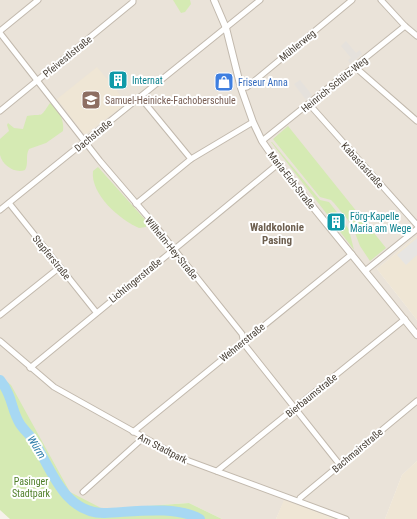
<svg xmlns="http://www.w3.org/2000/svg" width="417" height="519" viewBox="0 0 417 519" font-family="'Roboto Condensed',sans-serif">
<style>
.residential{fill:#eae3d9}
.industrial{fill:#e5e1dc}
.education{fill:#efe6d5}
.green{fill:#d5eab3}
.parking{fill:#e7e5e2}
.lines{fill:none;stroke-linecap:round;stroke-linejoin:round}
.river{stroke:#a7d8f3;stroke-width:10}
.minor-casing{stroke:#c2b9ad;stroke-width:7}
.tertiary-casing{stroke:#c2b9ad;stroke-width:8}
.minor{stroke:#fff;stroke-width:5}
.tertiary{stroke:#fff;stroke-width:6}
.labels{text-anchor:middle;stroke-width:4;stroke-linejoin:round;paint-order:stroke}
.street-label{font-size:10px;fill:#4a4238;stroke:#fff}
.culture-label{font-size:10px;fill:#0d838f;stroke:#fff;text-anchor:start}
.shop-label{font-size:10px;fill:#366cbe;stroke:#fff;text-anchor:start}
.education-label{font-size:10px;fill:#785e54;stroke:#fff;text-anchor:start}
.park-label{font-size:10px;fill:#4f7f29;stroke:#fff}
.neighbourhood-label{font-size:11px;font-weight:bold;fill:#6d5f4f;stroke:#fff}
.water-label{font-size:11px;font-style:italic;fill:#2a7ba9;stroke:#fff}
</style>
<rect width="100%" height="100%" fill="#f6f2eb"/>
<path class="residential" d="M0 0H417V236L377 269 417 320V461L402 475 385 519H335L284 501 276 519H222L189 503 103 509 71 495 0 377Z"/>
<g class="industrial">
<path d="M346 41 356 53 360 50 362 54 350 64 348 60 351 58 341 46Z"/>
<path d="M300 80 312 95 306 100 294 84Z"/>
</g>
<g class="education">
<path d="M97 67 127 103 86 134 83 133 57 99Z"/>
<path d="M417 236V320L377 269Z"/>
<path d="M417 461V519H385L402 475Z"/>
<path d="M284 500 335 519H276Z"/>
</g>
<g class="green">
<path d="M173 0H190L191 4 185 12 181 13Z"/>
<path d="M50 103C58 106 65 122 63 131L46 143 29 149C25 156 29 163 25 170 15 174 2 165 0 155 0 150 0 144 0 139L9 131 7 125 8 123 14 128 23 129 27 116C45 113 39 119 50 103Z"/>
<path d="M288 126 386 248 370 261 360 246 352 225 334 203 331 200 320 197 273 139Z"/>
<path d="M271 142H272L320 200 329 202 340 216 333 222Z"/>
<path d="M98 167 148 223 146 227 139 228C120 220 90 194 93 171Z"/>
<path d="M341 217 349 230 354 250 335 225 338 223 337 220Z"/>
<path d="M0 376 11 385 70 492 103 509 189 503 222 519H10L0 510Z"/>
</g>
<path class="parking" d="M417 238V255L406 265 397 255Z"/>
<g class="lines">
<path class="river" d="M0 380C13 396 11 410 20 424 24 430 30 435 34 441 51 469 64 513 104 513 133 512 175 505 200 519"/>
<defs>
<g id="minor">
<path d="M381 0 405 26 417 36"/>
<path d="M0 31 38 0"/>
<path d="M0 33 100 161 154 224 242 334 244 344 340 465"/>
<path d="M355 67 417 121"/>
<path d="M241 88 247 87 352 0"/>
<path d="M140 97 191 159"/>
<path d="M309 104 417 225"/>
<path d="M0 111 133 2V0"/>
<path d="M262 141 405 26"/>
<path d="M9 203 96 312"/>
<path d="M136 204 191 159 253 122"/>
<path d="M0 210 260 0"/>
<path d="M365 271 417 229"/>
<path d="M0 315 60 267"/>
<path d="M0 341 54 387 181 458 346 519"/>
<path d="M30 368 278 164"/>
<path d="M133 432 352 254"/>
<path d="M217 471 405 319"/>
<path d="M83 492 143 438"/>
<path d="M299 501 300 498 417 401"/>
</g>
<path id="tertiary" d="M214 0 226 28 241 88 253 122 262 141 278 164 417 335"/>
</defs>
<use href="#minor" class="minor-casing"/>
<use href="#tertiary" class="tertiary-casing"/>
<use href="#minor" class="minor"/>
<use href="#tertiary" class="tertiary"/>
</g>
<defs>
<symbol id="building-square" viewBox="-11 -11 22 22"><rect x="-9" y="-9" width="18" height="18" rx="4" fill="#0f9aa8" stroke="#fff"/><path d="M-4-6H4V6H1V3H-1V6H-4ZM-2.5-4.3h1.7v1.8h-1.7ZM.8-4.3h1.7v1.8H.8ZM-2.5-1h1.7V.8h-1.7ZM.8-1h1.7V.8H.8Z" fill="#fff"/></symbol>
<symbol id="shop-square" viewBox="-11 -11 22 22"><rect x="-9" y="-9" width="18" height="18" rx="4" fill="#3f7fe0" stroke="#fff"/><path d="M-5-2.5h2.3a2.7 3.5 0 0 1 5.4 0H5L5.5 6h-11ZM-1.5-2.5h3a1.5 2.3 0 0 0-3 0Z" fill="#fff"/></symbol>
<symbol id="school-square" viewBox="-11 -11 22 22"><rect x="-9" y="-9" width="18" height="18" rx="4" fill="#8d6e63" stroke="#fff"/><path d="M0-5L7-2L0 1L-7-2ZM-4 1L0 2.5L4 1V4Q0 6-4 4Z" fill="#fff"/></symbol>
</defs>
<g fill-rule="evenodd">
<use href="#building-square" x="107" y="69" width="22" height="22"/>
<use href="#shop-square" x="213" y="71" width="22" height="22"/>
<use href="#school-square" x="80" y="89" width="22" height="22"/>
<use href="#building-square" x="325" y="211" width="22" height="22"/>
</g>
<g class="labels">
<g class="street-label">
<text transform="translate(297 45) rotate(-39)" y="4">Mühlerweg</text>
<text transform="translate(67 56) rotate(-39)" y="4">Pfeivestlstraße</text>
<text transform="translate(334 84) rotate(-39)" y="4">Heinrich-Schütz-Weg</text>
<text transform="translate(93 135) rotate(-39)" y="4">Dachstraße</text>
<text transform="translate(363 165) rotate(48)" y="4">Kabastastraße</text>
<text transform="translate(292 180) rotate(52)" y="4">Maria-Eich-Straße</text>
<text transform="translate(172 248) rotate(51)" y="4">Wilhelm-Hey-Straße</text>
<text transform="translate(52 257) rotate(51)" y="4">Stapferstraße</text>
<text transform="translate(135 280) rotate(-39)" y="4">Lichtingerstraße</text>
<text transform="translate(242 342) rotate(-39)" y="4">Wehnerstraße</text>
<text transform="translate(311 395) rotate(-39)" y="4">Bierbaumstraße</text>
<text transform="translate(163 448) rotate(27)" y="4">Am Stadtpark</text>
<text transform="translate(357 450) rotate(-40)" y="4">Bachmairstraße</text>
</g>
<g class="culture-label">
<text x="132" y="84">Internat</text>
<text x="350" y="220">Förg-Kapelle<tspan x="350" dy="12">Maria am Wege</tspan></text>
</g>
<g class="shop-label">
<text x="238" y="86">Friseur Anna</text>
</g>
<g class="education-label">
<text x="105" y="104">Samuel-Heinicke-Fachoberschule</text>
</g>
<g class="park-label">
<text x="31" y="485">Pasinger<tspan x="31" dy="12">Stadtpark</tspan></text>
</g>
<g class="neighbourhood-label">
<text x="277" y="231">Waldkolonie<tspan x="277" dy="13">Pasing</tspan></text>
</g>
<g class="water-label">
<text transform="translate(37 447) rotate(58)" y="4">Würm</text>
</g>
</g>
</svg>
